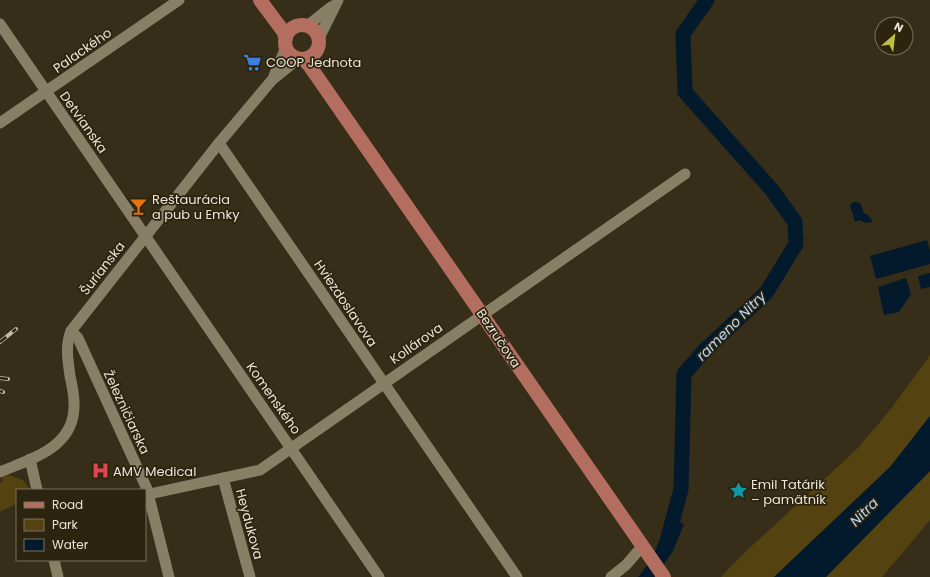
<svg xmlns="http://www.w3.org/2000/svg" width="930" height="577" viewBox="0 0 930 577" font-family="Poppins,sans-serif">
<style>
.green{fill:#544310}
.water{fill:#03192c}
.lines{fill:none;stroke-linecap:round;stroke-linejoin:round}
.river{stroke:#03192c;stroke-width:15}
.minor{stroke:#887f67;stroke-width:11}
.major{stroke:#b36e5f;stroke-width:14}
.rail-casing{stroke:#c0bbac;stroke-width:4}
.rail{stroke:#2c240f;stroke-width:2.5;stroke-dasharray:8;stroke-linecap:butt}
.labels{text-anchor:middle;stroke-width:3.5;stroke-linejoin:round;paint-order:stroke}
.street-label{font-size:13px;fill:#e9e4d7;stroke:#2c240f}
.poi-label{font-size:13px;fill:#e9e4d7;stroke:#2c240f;text-anchor:start}
.water-label{font-size:14px;font-style:italic;fill:#b6dafc;stroke:#2c240f}
</style>
<rect width="100%" height="100%" fill="#362e18"/>
<g class="green">
<path d="M930 355V416L890 467 774 577H721L740 557 857 449 891 409Z"/>
<path d="M930 471V520L882 577H826Z"/>
<path d="M9 475 23 480 30 490H17V503L0 512V483L3 481 2 477Z"/>
</g>
<g class="water">
<path d="M853 202 860 203 864 213 869 216 873 222 866 223 859 220 855 222 850 206Z"/>
<path d="M927 240 930 252V264L876 279 870 256Z"/>
<path d="M930 273V287L921 289 918 276Z"/>
<path d="M906 278 911 294 899 312 884 315 878 287Z"/>
<path d="M930 416V471L826 577H774L890 467Z"/>
<path d="M666 516 684 524 672 553 654 577H638C654 559 661 539 666 516Z"/>
</g>
<g class="lines">
<path class="river" d="M668 538 681 489 684 374 705 350 766 293 796 244 795 222 772 190 685 92 683 34 707 0"/>
<g class="minor">
<path d="M0 24 379 577"/>
<path d="M307 26 331 7"/>
<path d="M319 38 338 0"/>
<path d="M274 76 286 47"/>
<path d="M0 123 179 0"/>
<path d="M219 143 517 577"/>
<path d="M71 331 78 338 147 489 169 577"/>
<path d="M30 459 37 490"/>
<path d="M0 472C33 458 76 447 74 403 74 394 72 385 70 376 68 360 65 346 71 331L219 143 272 80 298 59"/>
<path d="M223 478 250 577"/>
<path d="M145 495 260 470 685 174"/>
<path d="M54 560 58 577"/>
<path d="M611 577 626 565 639 550"/>
</g>
<g class="major">
<path d="M260 0 283 31 286 38"/>
<circle cx="302" cy="42" r="17"/>
<path d="M303 59 309 65 664 577"/>
</g>
<defs>
<g id="rail">
<path d="M0 342 16 329"/>
<path d="M0 378 8 379"/>
<path d="M0 391 3 392"/>
</g>
</defs>
<use href="#rail" class="rail-casing"/>
<use href="#rail" class="rail"/>
</g>
<defs>
<symbol id="supermarket-bare" viewBox="-9 -9 18 18"><path d="M-6-5.5h2.5l.6 2H6L4.5 2H-2.5L-4.4-4H-6ZM-1.5 3.2a1.3 1.3 0 1 0 .1 0ZM3 3.2a1.3 1.3 0 1 0 .1 0Z" fill="#3f7fe0" stroke="#2c240f" stroke-width="2.5" paint-order="stroke"/></symbol>
<symbol id="bar-bare" viewBox="-9 -9 18 18"><path d="M-6-5H6L.8 .8V4.5H3.5V6h-7V4.5H-.8V.8Z" fill="#e8710a" stroke="#2c240f" stroke-width="2.5" paint-order="stroke"/></symbol>
<symbol id="hospital-bare" viewBox="-9 -9 18 18"><path d="M-5-5h3v3.5h4V-5h3V5h-3V1.5h-4V5h-3Z" fill="#e0444e" stroke="#2c240f" stroke-width="2.5" paint-order="stroke"/></symbol>
<symbol id="sight-bare" viewBox="-9 -9 18 18"><path d="M0-6L1.8-2.2L6-1.7L2.9 1.2L3.7 5.4L0 3.3L-3.7 5.4L-2.9 1.2L-6-1.7L-1.8-2.2Z" fill="#0f9aa8" stroke="#2c240f" stroke-width="2.5" paint-order="stroke"/></symbol>
</defs>
<g fill-rule="evenodd">
<use href="#supermarket-bare" x="240" y="50" width="25" height="25"/>
<use href="#bar-bare" x="126" y="194" width="25" height="25"/>
<use href="#hospital-bare" x="88" y="458" width="25" height="25"/>
<use href="#sight-bare" x="726" y="478" width="25" height="25"/>
</g>
<g class="labels">
<g class="street-label">
<text transform="translate(82 50) rotate(-35)" y="5">Palackého</text>
<text transform="translate(84 122) rotate(55)" y="5">Detvianska</text>
<text transform="translate(102 268) rotate(-52)" y="5">Šurianska</text>
<text transform="translate(346 303) rotate(56)" y="5">Hviezdoslavova</text>
<text transform="translate(499 338) rotate(56)" y="5">Bezručova</text>
<text transform="translate(416 343) rotate(-35)" y="5">Kollárova</text>
<text transform="translate(274 398) rotate(55)" y="5">Komenského</text>
<text transform="translate(127 412) rotate(65)" y="5">Železničiarska</text>
<text transform="translate(250 524) rotate(75)" y="5">Heydukova</text>
</g>
<g class="poi-label">
<text x="266" y="67">COOP Jednota</text>
<text x="152" y="204">Reštaurácia<tspan x="152" dy="15">a pub u Emky</tspan></text>
<text x="113" y="476">AMV Medical</text>
<text x="751" y="489">Emil Tatárik<tspan x="751" dy="15">– pamätník</tspan></text>
</g>
<g class="water-label">
<text transform="translate(731 326) rotate(-45)" y="5">rameno Nitry</text>
<text transform="translate(864 512) rotate(-45)" y="5">Nitra</text>
</g>
</g>
<rect x="16" y="489" width="130" height="72" fill="#2c240f" stroke="#78715f"/>
<rect x="24" y="502" width="20" height="6" fill="#b36e5f" stroke="#78715f"/>
<text x="52" y="509" font-size="12" fill="#e9e4d7">Road</text>
<rect x="24" y="519" width="20" height="12" fill="#544310" stroke="#78715f"/>
<text x="52" y="529" font-size="12" fill="#e9e4d7">Park</text>
<rect x="24" y="539" width="20" height="12" fill="#03192c" stroke="#78715f"/>
<text x="52" y="549" font-size="12" fill="#e9e4d7">Water</text>
<g transform="translate(894 36) rotate(28)"><circle r="19" fill="#2c240f" stroke="#78715f"/>
<path d="M0-3L7 15L0 10L-7 15Z" fill="#bfbe42"/>
<text y="-6" font-size="11" font-weight="bold" text-anchor="middle" fill="#e9e4d7">N</text>
</g>
</svg>
